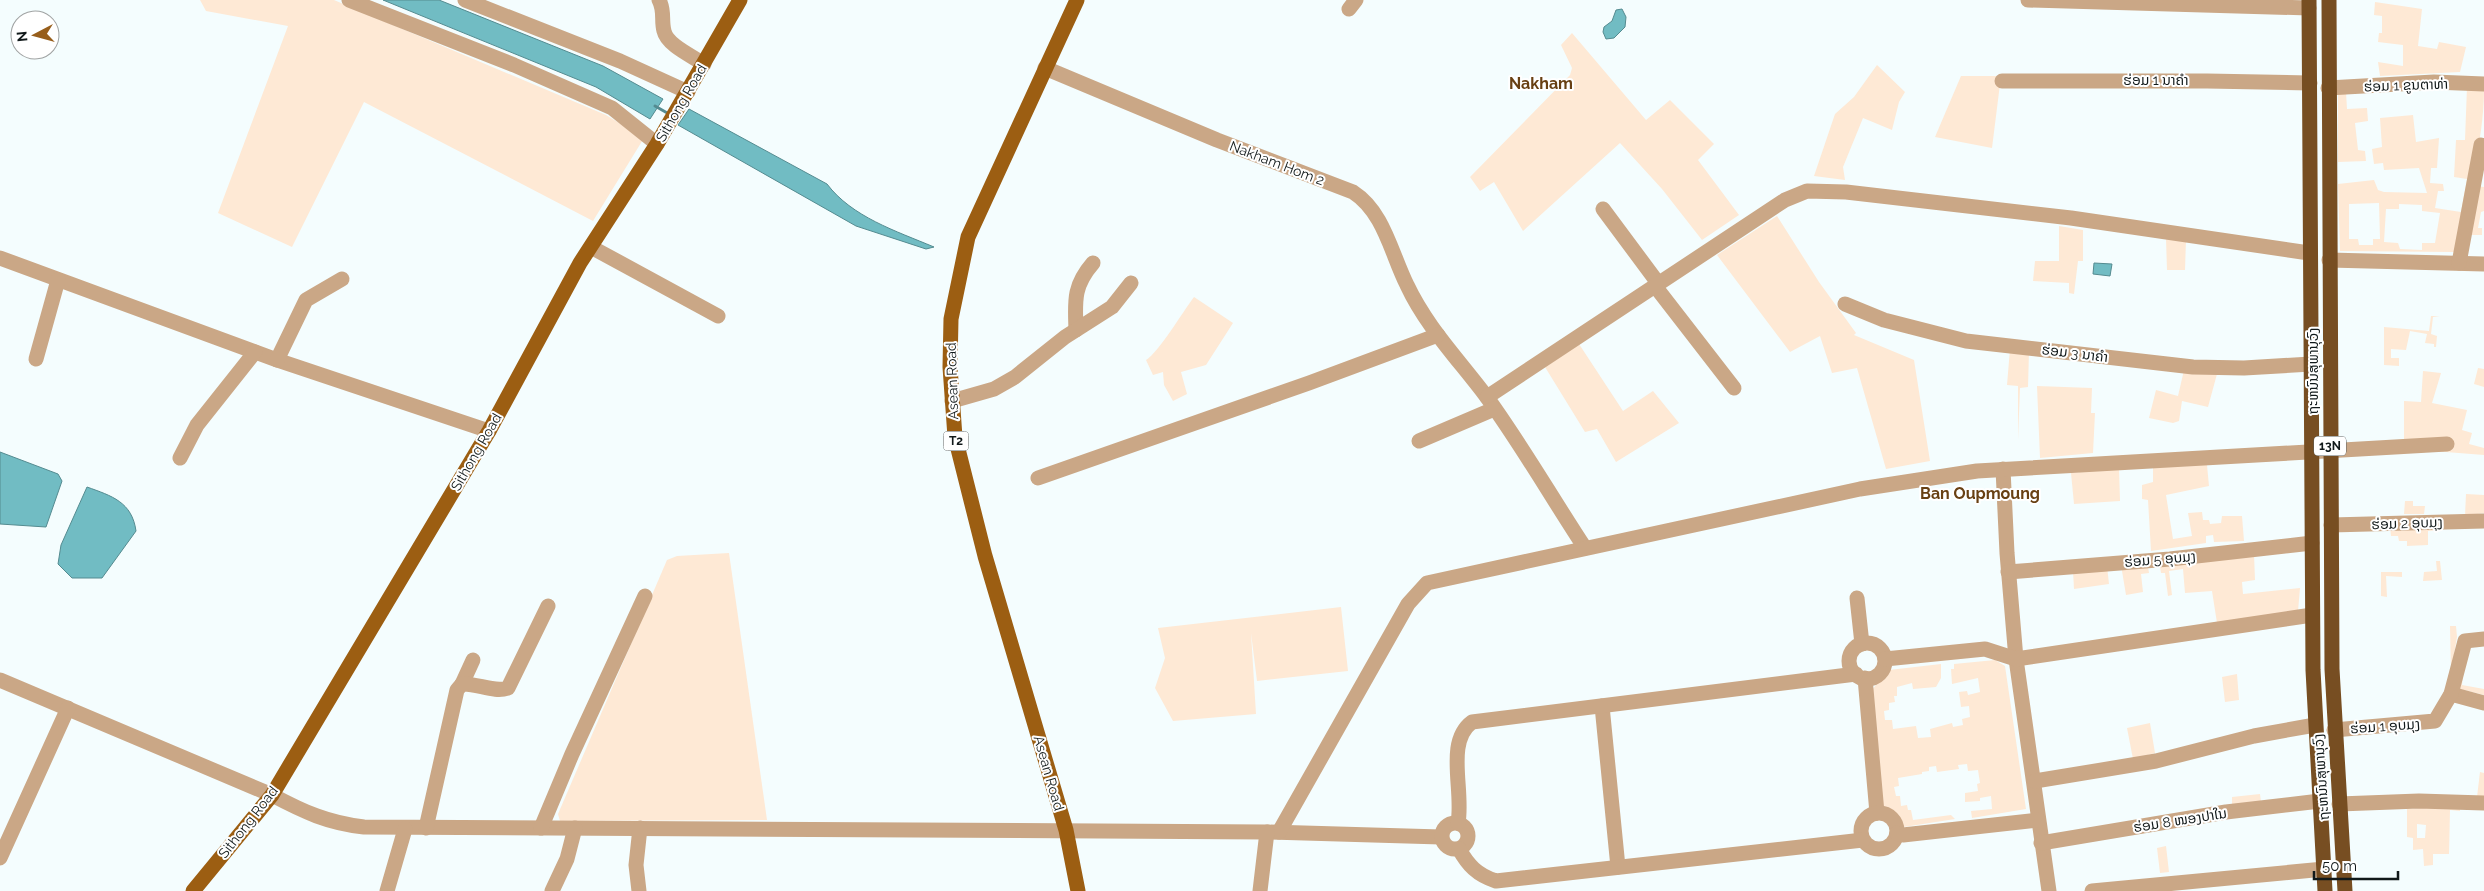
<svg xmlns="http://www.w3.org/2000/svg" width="2484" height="891" viewBox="0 0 2484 891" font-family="Raleway,'Noto Sans Lao',sans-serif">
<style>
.green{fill:#fee9d5;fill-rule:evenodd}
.water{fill:#71bcc3;stroke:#548b90}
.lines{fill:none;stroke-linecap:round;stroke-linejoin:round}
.stream{stroke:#548b90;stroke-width:3}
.minor{stroke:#caa786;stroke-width:15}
.major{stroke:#9c5e12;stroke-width:15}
.highway{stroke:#774e22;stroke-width:15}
.labels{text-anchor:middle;stroke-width:4;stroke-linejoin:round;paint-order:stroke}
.shield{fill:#fff;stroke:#585e5f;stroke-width:1}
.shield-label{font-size:12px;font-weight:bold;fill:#11191a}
.street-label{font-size:14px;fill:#11191a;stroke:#fff}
.quarter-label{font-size:16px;font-weight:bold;fill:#684013;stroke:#fff}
</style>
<rect width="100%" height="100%" fill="#f4fdfe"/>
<g class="green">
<path d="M200 0H334L606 115 644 138 593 221 364 102 292 247 218 213 288 26 206 11Z"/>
<path d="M2375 2 2422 9 2418 46 2437 49 2439 42 2466 47 2460 72 2380 76 2378 62 2403 66V45L2378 42 2379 33H2382V16L2374 15Z"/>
<path d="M1572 33 1646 120 1670 100 1714 144 1698 160 1739 215 1702 240 1662 189 1620 143 1523 231 1494 182 1480 191 1470 177 1570 75 1572 68 1561 45Z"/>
<path d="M1877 65 1905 92 1899 102 1892 130 1863 118 1843 167 1845 180 1814 176 1835 114 1854 97Z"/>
<path d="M1961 76H2001L1992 148 1935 137Z"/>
<path d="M2467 87 2484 89C2484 144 2466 199 2454 252L2340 251 2338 184 2374 180 2378 190 2384 192 2427 193 2419 168 2384 170 2383 163 2374 164 2372 149 2382 147 2380 118 2413 115 2416 142 2439 138 2437 168H2431L2430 183 2443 184 2444 191H2438L2435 208 2461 212 2467 179 2454 177 2456 140H2465ZM2379 203 2380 239H2373V245H2359L2358 239H2349V204ZM2399 204 2422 205V211L2440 213 2435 243H2422V250L2400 249 2398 243 2384 242 2386 209H2399Z"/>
<path d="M2338 92H2346L2347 109 2367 108 2368 121 2355 123 2358 150 2365 151 2366 161 2338 162Z"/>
<path d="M2476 186 2484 187V211L2481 212 2478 228H2482V235H2467Z"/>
<path d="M1777 216 1819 282 1856 333 1854 335 1914 360 1930 461 1886 469 1857 368 1832 373 1820 336 1790 352 1717 255Z"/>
<path d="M2059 226 2083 230V261H2078L2074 294 2069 293V283L2033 281 2035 261H2059Z"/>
<path d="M2166 239 2186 240 2185 270H2167Z"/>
<path d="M1194 297 1233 323 1206 365 1181 372 1187 394 1173 401 1164 385 1163 372 1153 375 1146 360C1159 352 1182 313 1194 297Z"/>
<path d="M2431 316H2440L2433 317 2431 334 2437 336 2436 347H2434V344L2425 343 2427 334 2410 331 2406 350 2391 349V358H2399V366L2384 365V327L2429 331Z"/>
<path d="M1579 344 1623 411 1653 391 1679 423 1616 462 1597 429 1585 432 1545 367Z"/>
<path d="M2010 349 2029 352 2028 387 2020 388 2018 440V386L2007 385Z"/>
<path d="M2478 368 2484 369V387L2474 384Z"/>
<path d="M2184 370 2217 374 2208 407 2182 401 2179 421 2173 423 2149 418 2156 390 2178 396Z"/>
<path d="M2423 371 2441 373 2432 403 2467 410 2462 430 2472 433 2469 444 2484 448V455L2433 451 2404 441V401L2421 402Z"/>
<path d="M2037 386 2092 388 2091 413H2095L2093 453 2040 458Z"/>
<path d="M2153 465H2207L2209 486 2166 495 2173 539 2192 536 2188 513 2202 512 2203 520H2209L2210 524 2221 523 2222 516H2242L2244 541 2214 542 2213 535 2206 536V543L2151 551 2148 500 2142 499V485L2153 482Z"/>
<path d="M2119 468 2120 501 2074 504 2071 473Z"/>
<path d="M2466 494 2484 495V513L2465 516Z"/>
<path d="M2405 501H2413V506H2425L2424 514H2404Z"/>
<path d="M2438 525 2439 530 2428 531V545L2407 546V541H2399L2398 536H2391L2390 527Z"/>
<path d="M729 553 767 820 560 821 558 814 667 560 677 556Z"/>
<path d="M2254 554 2255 580 2242 582 2243 594 2300 588 2298 611 2217 623 2212 591 2185 593 2183 569 2169 571 2172 595 2168 596 2165 573H2161L2159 561Z"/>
<path d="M2436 561H2440L2442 580 2423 581 2424 572 2437 571Z"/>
<path d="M2121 565 2148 567 2149 573 2141 574 2143 592 2126 595Z"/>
<path d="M2107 566 2109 584 2074 589 2073 571Z"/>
<path d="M2381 572H2402V577L2386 576 2387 597 2381 596Z"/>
<path d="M1341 607 1348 671 1257 681 1251 633 1256 714 1173 721 1155 688 1165 658 1158 628Z"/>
<path d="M2450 626H2456L2457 637 2451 673Z"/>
<path d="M1995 660 2005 666 2026 809 1972 818 1971 811 1992 809 1991 796 1980 798V801L1965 802V793L1978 791 1977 784 1980 783 1978 770 1968 771 1967 764 1958 765 1959 769 1937 772 1936 766 1929 767V771L1922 772V774L1898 778 1899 786 1894 787 1896 796H1900L1901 806 1907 805 1908 810H1911L1913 820 1951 815 1955 819 1904 827 1898 817 1883 807 1871 691 1889 670 1941 664V678L1936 687 1913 689 1912 683 1897 687V696H1894L1895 702 1889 703V710L1884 711 1885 720H1892L1893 729 1916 726 1918 738 1931 737 1930 729 1952 723 1953 727 1963 725 1962 719 1970 717 1969 706 1961 707 1959 692 1967 691 1968 695 1980 692 1978 678 1952 684 1951 669H1954V664Z"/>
<path d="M2237 674 2239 700 2225 702 2222 677Z"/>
<path d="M2463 676 2462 685 2484 689V695L2456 688Z"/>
<path d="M2150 723 2155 753 2133 759 2127 728Z"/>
<path d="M2480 772 2484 773V797H2477Z"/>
<path d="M2260 794 2261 802 2232 805V797Z"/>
<path d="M2460 806V811L2450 810 2449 854H2433V865L2424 866 2423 849 2413 850V838L2407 837V809ZM2417 824 2426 825 2425 838H2417Z"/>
<path d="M2166 846 2169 872 2160 873 2157 848Z"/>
</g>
<g class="water">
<path d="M383 0H439L603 66 663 99 650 119 596 87Z"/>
<path d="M1622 9 1626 17 1625 27 1614 38 1606 39 1603 32 1604 27 1612 21 1616 10Z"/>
<path d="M689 109 827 184C852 217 896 231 934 247L926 249 856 226 678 125Z"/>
<path d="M2094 263 2112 264 2110 276 2093 274Z"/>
<path d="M0 452 58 474 62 481 46 527 0 524Z"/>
<path d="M87 487C112 496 132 502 136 531L102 578H72L58 564 61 545Z"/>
</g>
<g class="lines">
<path class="stream" d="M655 106 669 114"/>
<g class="minor">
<path d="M349 0 514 65 612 108 657 144"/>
<path d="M465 0 620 61 688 92"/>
<path d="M659 0C665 11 661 20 664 31 667 45 692 56 704 64"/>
<path d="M2028 0 2309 8"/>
<path d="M1349 9 1356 0"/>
<path d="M1045 68 1217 140 1353 192C1384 212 1391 253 1407 285 1426 326 1459 360 1486 396 1521 444 1552 498 1585 548"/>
<path d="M2002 81H2207L2310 83"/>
<path d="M2328 88 2434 82 2484 84"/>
<path d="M1603 209 1658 283"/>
<path d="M591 247 718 316"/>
<path d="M0 258 277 360 489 431"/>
<path d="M2329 260 2484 264"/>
<path d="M2459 263 2481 145"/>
<path d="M1655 286 1734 388"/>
<path d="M1845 304 1884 320 1966 341 2193 367 2244 368 2311 364"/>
<path d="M1076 330C1075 301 1073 286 1093 263"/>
<path d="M36 359 58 280"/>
<path d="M277 360 306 300 342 279"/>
<path d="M1487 397 1785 200 1807 191 1846 192 2071 218 2309 253"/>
<path d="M952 401 994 389 1015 377 1065 337 1112 307 1131 283"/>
<path d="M1419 441 1494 409"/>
<path d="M180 458 197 425 255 352"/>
<path d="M2003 469 2007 553 2016 659 2049 891"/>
<path d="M1038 478 1309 383 1438 335"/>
<path d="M2331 525 2484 521"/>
<path d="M2008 572 2170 559 2312 543"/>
<path d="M1857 598 1862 644"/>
<circle cx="1867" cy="661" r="18"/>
<path d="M1885 659 1985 649 2016 659 2312 615"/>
<path d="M1865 678 1877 813"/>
<path d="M0 680 272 795C304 812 328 823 364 827L1267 832 1441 837"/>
<path d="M462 684 473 660"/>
<path d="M2451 694 2484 703"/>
<path d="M1602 706 1618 867"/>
<path d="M2334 730 2435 721 2451 694 2465 641 2484 639"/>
<path d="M2035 781 2156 761 2254 736 2315 725"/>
<path d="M2339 804 2419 801 2484 803"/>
<circle cx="1879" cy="831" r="18"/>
<circle cx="1455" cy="836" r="13"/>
<path d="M1458 823C1464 790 1445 742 1472 722L1856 674"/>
<path d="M426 828 457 690 462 684C477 683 494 693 508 688L548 606"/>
<path d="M541 828 572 754 645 596"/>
<path d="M1279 832 1408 604 1427 583 1860 489 1977 471 2447 444"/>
<path d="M1897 833 1903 835 2038 820"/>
<path d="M2041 843 2226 812 2320 801"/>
<path d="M1459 849C1468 865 1477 875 1496 881L1863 840"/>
<path d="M0 858 68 708"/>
<path d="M387 891 405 829"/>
<path d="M552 891 567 859 575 828"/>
<path d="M639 891 636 865 640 828"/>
<path d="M1260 891 1267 832"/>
<path d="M2092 891 2324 869"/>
</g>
<g class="major">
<path d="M1077 0 968 237 951 319 950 367 955 437 985 556 1066 830 1078 891"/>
<path d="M193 891 272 795 489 431 580 263 657 144 740 0"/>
</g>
<g class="highway">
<path d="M2309 0 2313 670 2325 891"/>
<path d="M2329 0 2332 669 2345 891"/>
</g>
</g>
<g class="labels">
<g class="shield">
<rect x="943.5" y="431.5" width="25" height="19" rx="4"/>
<rect x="2314" y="436.5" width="32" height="19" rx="4"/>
</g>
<g class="shield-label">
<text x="956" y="445">T2</text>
<text x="2330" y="450">13N</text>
</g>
<g class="street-label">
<text x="2156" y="85">ຮ່ອມ 1 ນາຄຳ</text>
<text transform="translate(2406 85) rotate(-2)" y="5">ຮ່ອມ 1 ຂູນຕາທ່າ</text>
<text transform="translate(681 103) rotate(-60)" y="5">Sithong Road</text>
<text transform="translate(1277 163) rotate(21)" y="5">Nakham Hom 2</text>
<text transform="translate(2075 353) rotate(7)" y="5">ຮ່ອມ 3 ນາຄຳ</text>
<text transform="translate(2313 371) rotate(-90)" y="5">ຖະຫນົນສຸພານຸວົງ</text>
<text transform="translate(952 381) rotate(-92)" y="5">Asean Road</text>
<text transform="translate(476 452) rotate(-60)" y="5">Sithong Road</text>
<text transform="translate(2407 523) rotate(-2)" y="5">ຮ່ອມ 2 ອຸບມຸງ</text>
<text transform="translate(2160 559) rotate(-5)" y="5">ຮ່ອມ 5 ອຸບມຸງ</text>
<text transform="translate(2385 726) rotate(-4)" y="5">ຮ່ອມ 1 ອຸບມຸງ</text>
<text transform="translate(1049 773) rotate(74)" y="5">Asean Road</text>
<text transform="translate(2321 777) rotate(-94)" y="5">ຖະຫນົນສຸພານຸວົງ</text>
<text transform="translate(2180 820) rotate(-9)" y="5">ຮ່ອມ 8 ໜອງປາໃນ</text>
<text transform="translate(248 822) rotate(-52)" y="5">Sithong Road</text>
</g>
<g class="quarter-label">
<text x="1541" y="89">Nakham</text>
<text x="1980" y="499">Ban Oupmoung</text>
</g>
</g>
<g transform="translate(35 35) rotate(264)"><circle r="24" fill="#ffffff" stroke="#a0a3a3"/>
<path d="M0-4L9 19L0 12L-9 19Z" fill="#975e1b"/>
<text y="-8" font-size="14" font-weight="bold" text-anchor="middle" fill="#11191a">N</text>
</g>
<path d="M2314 871v8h84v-8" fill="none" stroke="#11191a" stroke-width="2.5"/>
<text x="2322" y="871" font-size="15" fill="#11191a" stroke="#ffffff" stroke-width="4" paint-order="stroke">50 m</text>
</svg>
